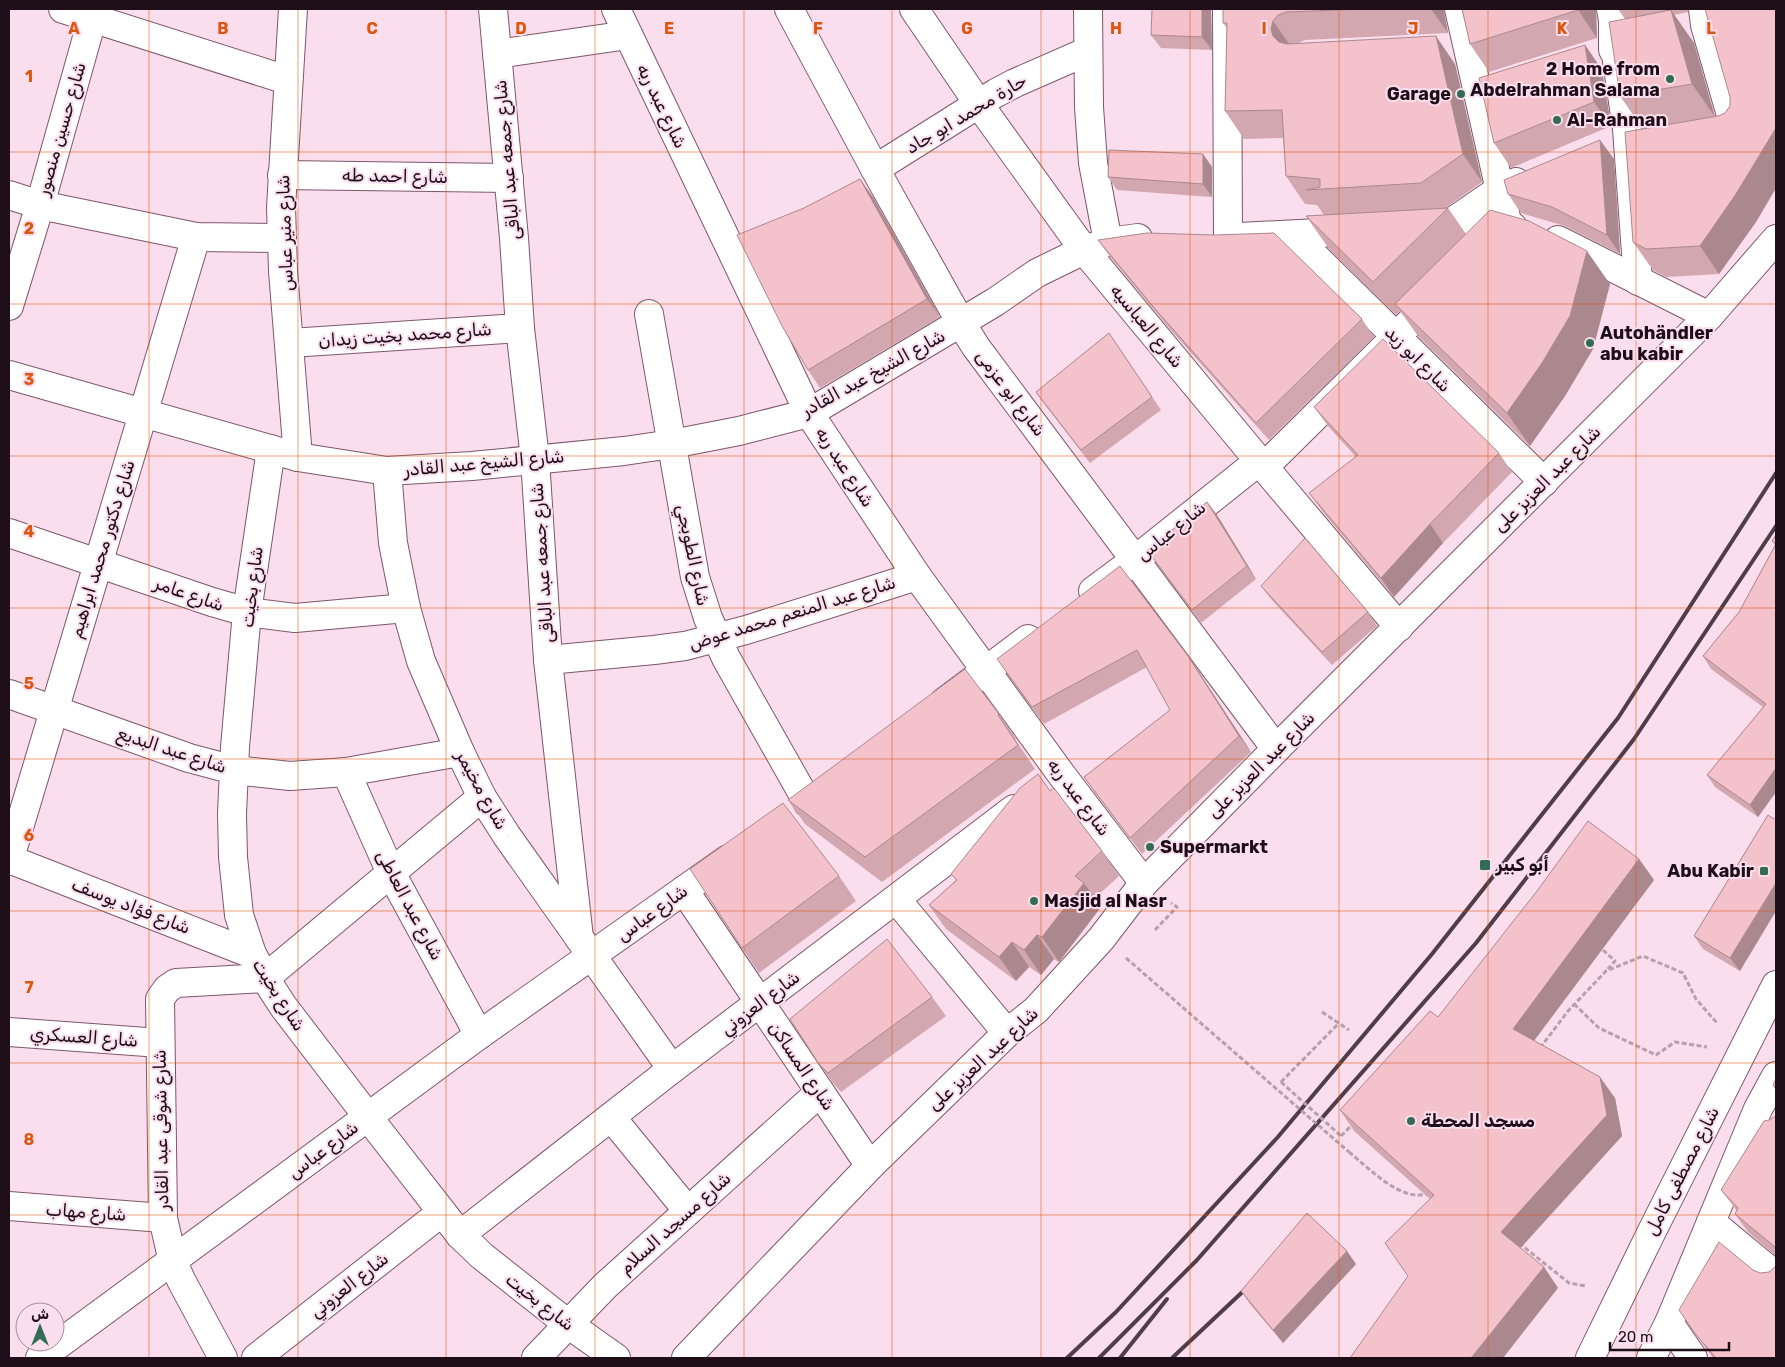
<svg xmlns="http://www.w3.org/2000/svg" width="1785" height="1367" viewBox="0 0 1785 1367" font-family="Rubik,'Noto Sans Arabic',sans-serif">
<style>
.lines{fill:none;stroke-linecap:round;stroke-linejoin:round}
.minor-casing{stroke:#7d566b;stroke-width:30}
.primary-casing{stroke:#7d566b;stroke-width:30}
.path{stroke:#b79fac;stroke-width:3;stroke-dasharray:5 2.5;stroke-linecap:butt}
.minor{stroke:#fff;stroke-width:28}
.primary{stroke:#fff;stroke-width:28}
.rail{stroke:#4f3d47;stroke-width:4}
.path-bridge{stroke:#b79fac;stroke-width:3;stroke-dasharray:5 2.5;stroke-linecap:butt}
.wall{fill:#d2a7af}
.shaded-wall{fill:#ab888e}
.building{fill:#f4c2cb;stroke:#ab888e}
.grid{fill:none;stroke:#de550d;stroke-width:1;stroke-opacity:0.55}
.poi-dot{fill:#326c55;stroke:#fadeed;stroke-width:2}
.labels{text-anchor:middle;stroke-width:4;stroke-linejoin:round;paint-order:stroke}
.poi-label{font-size:18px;font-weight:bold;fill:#1d0e17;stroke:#fadeed;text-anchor:start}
.street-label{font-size:18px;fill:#1d0e17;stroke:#fadeed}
.grid-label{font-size:16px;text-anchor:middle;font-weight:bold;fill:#de550d;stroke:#fadeed;stroke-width:4;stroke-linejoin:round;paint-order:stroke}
</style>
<rect width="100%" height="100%" fill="#fadeed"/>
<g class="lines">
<defs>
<g id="minor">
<path d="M63 9 287 80"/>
<path d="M293 9 281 207 283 271 298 457"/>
<path d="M493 9 514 238 520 328 535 459 548 660 579 938"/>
<path d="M616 9 809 413 917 576 1061 774 1144 883"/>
<path d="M789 9 875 169 961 323 976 347 1276 749"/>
<path d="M914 9 978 103 1084 250 1259 461 1399 627"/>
<path d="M1088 9 1089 107 1093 163 1108 242"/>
<path d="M1227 9 1228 237"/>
<path d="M1459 9 1508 226 1497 237"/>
<path d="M1611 9 1613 20V50L1616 54 1627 129 1638 281"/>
<path d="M1703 9 1705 25 1735 129 1721 131"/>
<path d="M497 54 628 35"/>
<path d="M875 169 996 93 1015 83 1088 51"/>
<path d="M282 175 509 178"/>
<path d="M9 195 40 205 196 237 282 238"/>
<path d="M1446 226 1500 189 1516 182"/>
<path d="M1423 227 1487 224 1513 227"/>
<path d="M1293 235 1544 482"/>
<path d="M1239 237 1355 231"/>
<path d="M1558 240 1709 316"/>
<path d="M9 306 40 205 95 9"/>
<path d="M649 314 695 577 708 618 726 658 808 803"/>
<path d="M290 343 520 328"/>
<path d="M9 375 298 457 387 471 472 466 624 451 672 444 739 431 809 413 995 302 1037 273 1084 250 1108 242 1138 238"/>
<path d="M271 449 247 612 235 747 232 814 233 857 239 915 252 954 265 978 283 1006 368 1117 460 1235 482 1256 568 1324 616 1358"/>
<path d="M1264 467 1436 297"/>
<path d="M387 471 393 543 406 608 421 661 460 752 482 797 507 836 672 1069"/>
<path d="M9 533 212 602 247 612 295 618 406 608"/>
<path d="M1093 591 1135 560 1259 461"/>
<path d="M548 660 654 650 685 646 746 630 917 576"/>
<path d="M9 694 189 758 234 770 290 776 346 772 460 752"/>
<path d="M944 702 1028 639"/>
<path d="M346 772 391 873 479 1035"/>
<path d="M9 859 252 954"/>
<path d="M9 861 196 237"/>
<path d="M684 890 870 1166"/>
<path d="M896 899 1007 1033"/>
<path d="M9 1032 160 1043"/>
<path d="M611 1117 688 1211"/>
<path d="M9 1206 163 1218"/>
<path d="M1711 1222 1776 1276"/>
<path d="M460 1235 672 1069 1014 809"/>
<path d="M1669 1323 1693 1358"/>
<path d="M40 1358 479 1035 728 859"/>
<path d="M223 1358 181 1280 173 1262 163 1218 160 999 167 989 176 983 265 978 482 797"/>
<path d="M256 1358 442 1212"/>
<path d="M536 1358 605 1286 820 1092"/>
<path d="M686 1358 870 1166 1007 1033 1036 1010 1101 939 1144 883 1276 749 1709 316 1776 239"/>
</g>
<g id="primary">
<path d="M1590 1358 1651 1233 1776 985"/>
<path d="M1651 1358 1669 1323 1758 1109 1776 1076"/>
</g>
</defs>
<use href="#minor" class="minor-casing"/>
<use href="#primary" class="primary-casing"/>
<g class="path">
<path d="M1155 930 1177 907 1171 903"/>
<path d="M1603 950 1615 961 1608 969"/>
<path d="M1574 1004 1599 1028 1656 1055 1675 1042 1707 1047"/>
<path d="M1322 1012 1349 1030"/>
<path d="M1540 1048 1568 1011 1606 971 1643 956 1683 973 1696 999 1717 1023"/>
<path d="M1281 1082 1339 1023"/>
<path d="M1341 1136 1353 1124"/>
<path d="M1349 1152C1369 1168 1402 1204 1429 1193"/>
<path d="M1519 1243 1569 1283 1586 1286"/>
</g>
<use href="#minor" class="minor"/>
<use href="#primary" class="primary"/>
<g class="rail">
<path d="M1067 1358 1116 1312 1277 1138 1432 954 1618 718 1776 473"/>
<path d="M1099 1358 1197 1260 1476 943 1634 739 1776 526"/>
<path d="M1120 1358 1167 1299"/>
<path d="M1172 1358 1252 1283"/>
</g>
<g class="path-bridge">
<path d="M1126 958 1349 1152"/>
<path d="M1281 1082 1341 1136"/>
</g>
</g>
<g class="wall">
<path d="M1211 9 1212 50 1161 48 1151 35Z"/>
<path d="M1223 9H1444V12L1448 33 1305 40 1298 43 1455 64 1482 182 1445 208H1448L1466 234 1610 284 1593 349 1565 396 1530 446 1418 336 1400 311 1396 315 1329 249 1306 216 1324 215 1317 205 1305 204 1286 176 1283 138 1244 139 1225 111 1227 28 1223 23Z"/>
<path d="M1462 9H1596L1597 38 1489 72 1470 44Z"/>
<path d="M1618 9H1688V12L1674 15 1694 43 1715 117 1643 129 1620 96 1625 19Z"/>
<path d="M1776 9V188L1756 222 1719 274 1666 277 1653 270 1633 242 1718 116 1725 113 1730 106V97Z"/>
<path d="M1585 45 1602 70 1611 126 1511 168 1494 143Z"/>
<path d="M1203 154 1212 167V197L1117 190 1108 177Z"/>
<path d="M1614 159 1620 254 1565 226 1521 213 1508 194Z"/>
<path d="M860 179 873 197 940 317 820 388 808 370 804 208Z"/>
<path d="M1098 240 1362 319 1374 337 1269 440 1169 328 1111 258Z"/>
<path d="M1109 333 1161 410 1090 463 1045 405 1036 392Z"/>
<path d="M1314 407 1499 453 1512 472 1443 543 1394 597 1323 512 1309 493 1356 457 1328 426Z"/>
<path d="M1207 502 1217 515 1256 579 1201 623 1147 550Z"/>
<path d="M1776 535V792L1758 817 1715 787 1707 775 1763 707 1711 669 1703 656 1739 612 1775 545 1772 541Z"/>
<path d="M1120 566 1199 672 1251 752 1142 854 1095 793 1084 777 1170 710 1147 667 1044 724 1008 675Z"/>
<path d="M1261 586 1368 612 1377 626 1332 665 1271 599Z"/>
<path d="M999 714 1016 739H1015L1035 769 882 882 805 824 788 800Z"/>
<path d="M1050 791 1102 851 1119 876 1095 898 1101 907 1059 962 1054 959 1041 975 1029 967 1016 981 946 929 929 905 956 880 951 874Z"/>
<path d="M1768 815 1740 971 1703 949 1694 936Z"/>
<path d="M1639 859 1654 880 1534 1041 1615 1098 1622 1136 1520 1248 1544 1267 1558 1288 1408 1276 1430 1199 1354 1131 1340 1110 1438 1017Z"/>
<path d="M839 876 856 901 759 973 742 948Z"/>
<path d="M932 997 946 1016 841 1092 833 1083 819 1064Z"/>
<path d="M1776 1114V1256L1748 1232 1735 1214 1737 1211 1721 1190 1769 1120 1776 1116Z"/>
<path d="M1356 1264 1283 1343 1250 1304 1241 1291Z"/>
<path d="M1776 1268V1358H1713L1694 1332 1753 1270 1760 1273 1769 1272Z"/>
</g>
<g class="shaded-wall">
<path d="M1202 9H1211L1212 50 1202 37Z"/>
<path d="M1431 9H1444V12L1448 33Z"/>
<path d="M1578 9H1596L1597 38 1578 10Z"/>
<path d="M1671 10 1694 43 1715 117 1692 84Z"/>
<path d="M1273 21 1292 48 1290 57 1273 36 1271 29Z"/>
<path d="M1436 36 1455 64 1482 182 1463 154Z"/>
<path d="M1585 45 1602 70 1611 126 1594 102Z"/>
<path d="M1776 128V188L1756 222 1719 274 1700 246Z"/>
<path d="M1600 140 1614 159 1620 254 1607 235Z"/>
<path d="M1203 154 1212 167V197L1203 184Z"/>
<path d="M860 179 873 197 940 317 927 299Z"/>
<path d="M1587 251 1610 284 1593 349 1565 396 1530 446 1507 413Z"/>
<path d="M1207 502 1217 515 1256 579 1247 566Z"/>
<path d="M1430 524 1443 543 1394 597 1381 578Z"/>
<path d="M1188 656 1199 672 1251 752 1239 736Z"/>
<path d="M1776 768V792L1758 817 1750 805Z"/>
<path d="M1639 859 1654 880 1527 1050 1513 1029Z"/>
<path d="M1084 883 1101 907 1059 962 1042 937Z"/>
<path d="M1776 883V911L1740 971 1730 958Z"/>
<path d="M1037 935 1054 959 1041 975 1024 950Z"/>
<path d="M1012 942 1029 967 1016 981 999 957Z"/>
<path d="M1600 1077 1615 1098 1622 1136 1516 1253 1501 1232Z"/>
<path d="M1347 1251 1356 1264 1283 1343 1273 1330Z"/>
<path d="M1544 1267 1558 1288 1503 1358H1471Z"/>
</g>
<g class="building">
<path d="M1152 9H1202V37L1151 35Z"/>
<path d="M1223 9H1361L1286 12 1278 15 1273 21 1271 29 1273 36 1279 42 1287 44 1436 36 1463 154 1421 183 1306 190 1320 187V179L1286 176 1282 110 1225 111 1227 23H1223Z"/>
<path d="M1462 9H1578V10L1470 44Z"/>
<path d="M1705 9H1776V128L1736 194 1700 246 1646 249 1633 242 1625 132 1718 116 1725 113 1730 106V97Z"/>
<path d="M1671 10 1692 84 1620 96 1609 22Z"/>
<path d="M1585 45 1594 102 1494 143 1479 78Z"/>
<path d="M1600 140 1607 235 1552 207 1508 194 1504 180Z"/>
<path d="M1109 150 1203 154V184L1108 177Z"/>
<path d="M860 179 927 299 808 370 782 326 737 235 804 208Z"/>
<path d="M1448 208 1373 282 1306 216Z"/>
<path d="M1490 210 1529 221 1587 251 1570 316 1542 363 1507 413 1395 304Z"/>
<path d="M1147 233 1215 235 1274 233 1362 319 1256 423 1156 310 1098 240Z"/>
<path d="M1109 333 1152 397 1081 450 1036 392Z"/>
<path d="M1383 339 1499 453 1430 524 1381 578 1309 493 1358 455 1314 407Z"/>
<path d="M1207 502 1247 566 1192 610 1147 550Z"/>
<path d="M1776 535V768L1750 805 1707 775 1766 704 1703 656 1739 612 1776 544 1772 541Z"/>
<path d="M1305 538 1368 612 1322 652 1261 586Z"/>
<path d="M1120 566 1188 656 1239 736 1130 838 1084 777 1170 710 1137 650 1032 707 997 659Z"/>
<path d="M965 669 999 714 998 715 1018 745 865 857 788 800Z"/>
<path d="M1038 774 1050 791 1054 788 1102 851 1075 876 1084 883 1042 937 1037 935 1024 950 1012 942 999 957 929 905 957 880 951 874 1020 788Z"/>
<path d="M783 803 839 876 742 948 690 869Z"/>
<path d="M1768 815 1776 820V883L1730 958 1694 936Z"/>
<path d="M1588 821 1639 859 1513 1029 1600 1077 1607 1115 1501 1232 1544 1267 1471 1358H1350L1408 1276 1385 1243 1434 1195 1340 1110 1430 1011 1438 1017 1537 891Z"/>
<path d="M887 939 932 997 828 1073 819 1064 790 1019Z"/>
<path d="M1776 1079V1089L1773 1085Z"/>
<path d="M1776 1114V1250L1774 1246 1735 1214 1738 1208 1721 1190 1764 1121 1769 1120 1776 1116Z"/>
<path d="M1307 1213 1347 1251 1273 1330 1241 1291Z"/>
<path d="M1719 1242 1753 1270 1760 1273 1769 1272 1776 1266V1358H1716L1694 1332 1679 1310Z"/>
</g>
<path class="grid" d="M149 9V1358M298 9V1358M446 9V1358M595 9V1358M744 9V1358M892 9V1358M1041 9V1358M1190 9V1358M1339 9V1358M1488 9V1358M1636 9V1358M9 152H1776M9 304H1776M9 456H1776M9 608H1776M9 759H1776M9 911H1776M9 1063H1776M9 1215H1776"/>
<g class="poi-dot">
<circle cx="1670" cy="79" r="5"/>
<circle cx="1461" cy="94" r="5"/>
<circle cx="1557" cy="120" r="5"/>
<circle cx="1590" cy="343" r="5"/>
<circle cx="1150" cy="847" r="5"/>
<rect x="1479" y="859" width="12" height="12" rx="2.5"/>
<rect x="1759" y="866" width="10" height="10" rx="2.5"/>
<circle cx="1034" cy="901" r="5"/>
<circle cx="1411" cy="1121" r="5"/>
</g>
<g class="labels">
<g class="poi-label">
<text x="1660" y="75" text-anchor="end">2 Home from<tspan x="1660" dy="21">Abdelrahman Salama</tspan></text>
<text x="1451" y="100" text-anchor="end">Garage</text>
<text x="1567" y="126">Al-Rahman</text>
<text x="1600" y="339">Autohändler<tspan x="1600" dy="21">abu kabir</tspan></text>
<text x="1160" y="853">Supermarkt</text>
<text x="1496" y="871">أبو كبير</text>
<text x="1754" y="877" text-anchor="end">Abu Kabir</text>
<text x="1044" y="907">Masjid al Nasr</text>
<text x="1421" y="1127">مسجد المحطة</text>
</g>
<g class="street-label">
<text transform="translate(662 106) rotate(64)" y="6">شارع عبد ربه</text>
<text transform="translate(966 114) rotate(-31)" y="6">حارة محمد ابو جاد</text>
<text transform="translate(61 129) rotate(-74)" y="6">شارع حسين منصور</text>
<text transform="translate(507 160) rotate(-95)" y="6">شارع جمعه عبد الباقى</text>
<text transform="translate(395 176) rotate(1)" y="6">شارع احمد طه</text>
<text transform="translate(285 233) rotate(-92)" y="6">شارع منير عباس</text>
<text transform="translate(1147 326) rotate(50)" y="6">شارع العباسيه</text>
<text transform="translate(405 335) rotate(-4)" y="6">شارع محمد بخيت زيدان</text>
<text transform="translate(1418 359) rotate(45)" y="6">شارع ابو زيد</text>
<text transform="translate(873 373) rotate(-29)" y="6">شارع الشيخ عبد القادر</text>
<text transform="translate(1011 393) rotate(53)" y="6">شارع ابو عزمى</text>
<text transform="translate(484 463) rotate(-5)" y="6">شارع الشيخ عبد القادر</text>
<text transform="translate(845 467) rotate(57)" y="6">شارع عبد ربه</text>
<text transform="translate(1547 479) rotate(-45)" y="6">شارع عبد العزيز على</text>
<text transform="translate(1171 531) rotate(-39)" y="6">شارع عباس</text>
<text transform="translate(102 549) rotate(-73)" y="6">شارع دكتور محمد ابراهيم</text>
<text transform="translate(693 555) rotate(78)" y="6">شارع الطوبجي</text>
<text transform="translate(542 563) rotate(-94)" y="6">شارع جمعه عبد الباقى</text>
<text transform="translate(252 587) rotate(-83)" y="6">شارع بخيت</text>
<text transform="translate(189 594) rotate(19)" y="6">شارع عامر</text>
<text transform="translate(792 613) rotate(-17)" y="6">شارع عبد المنعم محمد عوض</text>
<text transform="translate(172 750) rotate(18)" y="6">شارع عبد البديع</text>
<text transform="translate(1261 765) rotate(-45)" y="6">شارع عبد العزيز على</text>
<text transform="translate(482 790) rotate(61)" y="6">شارع مخيمر</text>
<text transform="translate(1079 797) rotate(53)" y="6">شارع عبد ربه</text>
<text transform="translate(410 905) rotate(62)" y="6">شارع عبد العاطى</text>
<text transform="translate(131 906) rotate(21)" y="6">شارع فؤاد يوسف</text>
<text transform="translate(652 913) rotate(-36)" y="6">شارع عباس</text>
<text transform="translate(279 995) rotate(57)" y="6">شارع بخيت</text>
<text transform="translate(760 1003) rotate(-37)" y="6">شارع العزوني</text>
<text transform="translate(84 1037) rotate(4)" y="6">شارع العسكري</text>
<text transform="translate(983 1059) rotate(-43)" y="6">شارع عبد العزيز على</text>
<text transform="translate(802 1066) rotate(56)" y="6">شارع المساكن</text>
<text transform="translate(161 1130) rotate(-91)" y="6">شارع شوقى عبد القادر</text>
<text transform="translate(323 1150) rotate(-37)" y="6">شارع عباس</text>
<text transform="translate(1682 1171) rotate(-63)" y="6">شارع مصطفى كامل</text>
<text transform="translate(86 1212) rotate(4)" y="6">شارع مهاب</text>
<text transform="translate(675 1223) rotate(-42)" y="6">شارع مسجد السلام</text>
<text transform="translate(349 1285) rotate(-38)" y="6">شارع العزوني</text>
<text transform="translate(540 1302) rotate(38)" y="6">شارع بخيت</text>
</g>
</g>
<g class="grid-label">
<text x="74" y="34">A</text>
<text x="223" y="34">B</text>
<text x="372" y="34">C</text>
<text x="521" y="34">D</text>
<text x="669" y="34">E</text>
<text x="818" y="34">F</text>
<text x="967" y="34">G</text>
<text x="1116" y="34">H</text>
<text x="1264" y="34">I</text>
<text x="1413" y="34">J</text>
<text x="1562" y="34">K</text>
<text x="1711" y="34">L</text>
<text x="29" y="82">1</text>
<text x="29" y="234">2</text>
<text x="29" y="385">3</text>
<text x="29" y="537">4</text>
<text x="29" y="689">5</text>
<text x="29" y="841">6</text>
<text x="29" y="993">7</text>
<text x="29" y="1145">8</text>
</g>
<rect width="1785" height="1367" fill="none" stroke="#1d0e17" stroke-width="20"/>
<g transform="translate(40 1327)"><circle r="24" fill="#fadeed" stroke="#a28b97"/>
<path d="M0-4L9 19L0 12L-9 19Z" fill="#326c55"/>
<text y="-8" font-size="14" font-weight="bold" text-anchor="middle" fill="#1d0e17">ش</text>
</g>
<path d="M1610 1342v8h119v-8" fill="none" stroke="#1d0e17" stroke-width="2.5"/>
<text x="1618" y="1342" font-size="15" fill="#1d0e17" stroke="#fadeed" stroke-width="4" paint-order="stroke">20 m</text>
</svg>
